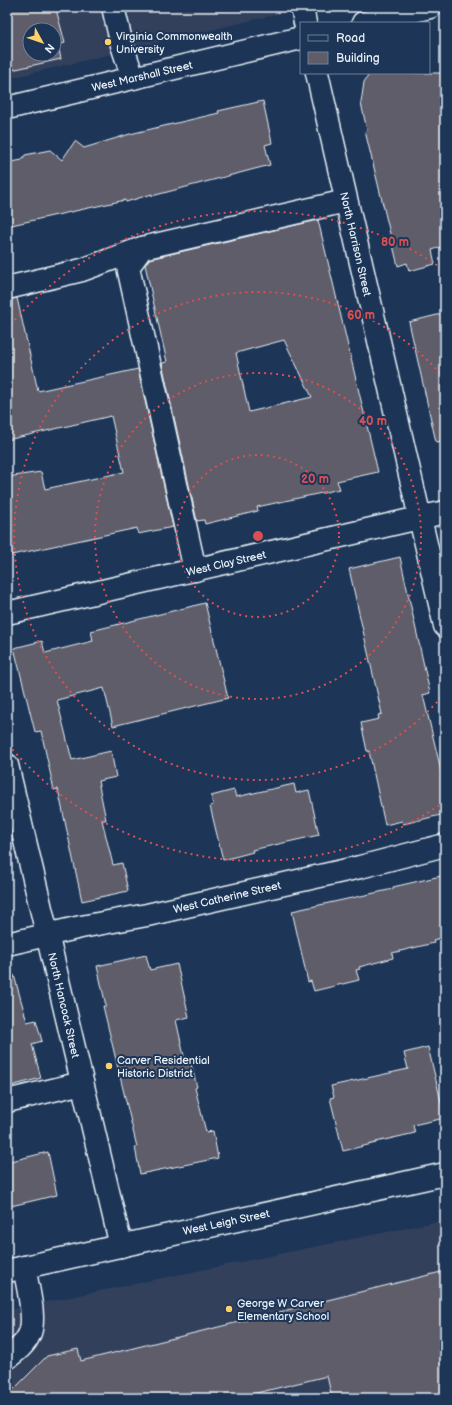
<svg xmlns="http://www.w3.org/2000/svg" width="452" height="1405" viewBox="0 0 452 1405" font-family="'Balsamiq Sans',sans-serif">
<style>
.built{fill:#31415c;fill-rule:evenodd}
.building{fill:#5f5d69;stroke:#e8f1f8;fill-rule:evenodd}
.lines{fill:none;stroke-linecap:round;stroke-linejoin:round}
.minor-casing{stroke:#e8f1f8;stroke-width:25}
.major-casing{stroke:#e8f1f8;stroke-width:25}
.minor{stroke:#1d3557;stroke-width:22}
.major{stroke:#1d3557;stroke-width:22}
.ring{fill:none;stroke:#da5052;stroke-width:2;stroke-dasharray:2 4}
.poi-dot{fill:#ffd166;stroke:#1d3557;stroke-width:1.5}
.labels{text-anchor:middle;stroke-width:4;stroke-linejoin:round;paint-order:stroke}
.poi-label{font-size:11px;fill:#e8f1f8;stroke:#1d3557;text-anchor:start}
.street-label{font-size:11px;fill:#e8f1f8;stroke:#1d3557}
.centre{fill:#da5052;stroke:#1d3557;stroke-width:2}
.ring-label{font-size:12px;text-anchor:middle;font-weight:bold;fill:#da5052;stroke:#1d3557;stroke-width:4;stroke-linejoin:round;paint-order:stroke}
</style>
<rect width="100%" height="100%" fill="#1d3557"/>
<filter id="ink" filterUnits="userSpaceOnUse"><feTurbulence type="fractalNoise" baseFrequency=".025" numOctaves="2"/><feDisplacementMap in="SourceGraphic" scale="8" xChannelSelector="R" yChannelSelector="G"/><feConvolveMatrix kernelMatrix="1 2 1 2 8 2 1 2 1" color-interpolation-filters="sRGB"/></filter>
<g filter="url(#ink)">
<g class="built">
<path d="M7 7H307L7 79ZM30 30H54V54H30Z"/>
<path d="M445 1220V1398H7V1310Z"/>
</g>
<g class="building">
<path d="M7 7H52V9H56L65 43 58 45 61 59 7 71ZM30 30H54V54H30Z"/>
<path d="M370 73H445V134L442 140 445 155V246L432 250 435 264 409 271 407 263 398 266 365 131 367 130 361 103 364 82Z"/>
<path d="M263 101 272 143 265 145 270 165 152 196V194L126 202 125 200 7 226V163L22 160 25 155 50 150 62 160 75 141 84 148 130 134 219 113 218 111Z"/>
<path d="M318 220 378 472 337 481 340 489 257 507 258 511 205 524 204 520 197 521 162 363 167 362 145 265 149 259ZM284 340 312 397 249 412 236 353Z"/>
<path d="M17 298 38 391 138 369 173 527 138 534 137 528 7 556V477L41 472 45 489 124 472 111 416 7 440V300Z"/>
<path d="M445 313V441L436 442 409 322Z"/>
<path d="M400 557 430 693 423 695 445 787V814L403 824 402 821 385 825 369 751H367L361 723 379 719 378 715 382 714 349 569Z"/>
<path d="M205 603 228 698 113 726 104 688 57 700 72 760 111 751 116 777 98 781 106 820H102L113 865 122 863 128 891 82 901 58 789 54 790 41 731 35 732 14 648 42 641 45 653 93 641 91 631Z"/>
<path d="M294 784 296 793 309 790 319 835 252 850 253 852 223 860 210 806 213 805 211 796 234 790 236 797Z"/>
<path d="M445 875V937L433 940 434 943 392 953 393 958 359 967 360 969 356 970 359 980 314 991 311 981 308 982 292 911 393 889V887Z"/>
<path d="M146 955 150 970 177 964 189 1017 176 1020 186 1065 191 1064 197 1087 195 1088 206 1132 213 1131 218 1158 140 1174 135 1147H137L103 1006H106L97 966Z"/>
<path d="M14 975 27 1022 36 1020 42 1041 32 1044 41 1078 7 1087V976Z"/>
<path d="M428 1047 445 1118 413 1125 415 1133 376 1142V1143L343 1151 330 1098 334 1097 331 1086 408 1069 404 1053Z"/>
<path d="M48 1152 57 1195 7 1207V1162Z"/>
<path d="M445 1271V1398H332L327 1376 236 1398H7V1396L47 1356 78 1349 81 1361Z"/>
</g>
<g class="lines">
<defs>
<g id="minor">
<path d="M113 7 122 45 133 78"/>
<path d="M363 23 430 7"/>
<path d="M7 108 301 38"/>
<path d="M7 288 82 270 142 248"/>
<path d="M195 570 128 267 142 248 346 201"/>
<path d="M7 613 445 512"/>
<path d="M7 765 121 1246"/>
<path d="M7 944 81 927 147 915 360 867 445 845"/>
<path d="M7 1101 82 1083"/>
<path d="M7 1358C15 1352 25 1345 29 1335 37 1320 27 1284 24 1267"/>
</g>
<g id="major">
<path d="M302 7 305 23"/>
<path d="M317 73 445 626"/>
<path d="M7 1271 445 1174"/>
</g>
</defs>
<use href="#minor" class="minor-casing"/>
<use href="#major" class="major-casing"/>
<use href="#minor" class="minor"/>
<use href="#major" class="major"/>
</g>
</g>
<g class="ring">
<circle cx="258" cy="536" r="81"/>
<circle cx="258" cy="536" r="163"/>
<path d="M445 693A244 244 0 1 1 445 379"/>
<path d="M444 802A325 325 0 0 1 7 743M7 329A325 325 0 0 1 444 270"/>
</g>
<g class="poi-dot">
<circle cx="108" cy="42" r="4"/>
<circle cx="109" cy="1066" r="4"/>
<circle cx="229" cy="1309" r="4"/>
</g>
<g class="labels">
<g class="poi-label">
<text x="116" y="40">Virginia Commonwealth<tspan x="116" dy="13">University</tspan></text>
<text x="117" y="1064">Carver Residential<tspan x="117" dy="13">Historic District</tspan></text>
<text x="237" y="1307">George W Carver<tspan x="237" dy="13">Elementary School</tspan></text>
</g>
<g class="street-label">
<text transform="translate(142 76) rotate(-13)" y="4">West Marshall Street</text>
<text transform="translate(356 244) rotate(77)" y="4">North Harrison Street</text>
<text transform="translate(226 563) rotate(-13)" y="4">West Clay Street</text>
<text transform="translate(227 897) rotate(-13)" y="4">West Catherine Street</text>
<text transform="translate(64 1005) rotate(77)" y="4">North Hancock Street</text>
<text transform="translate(226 1222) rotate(-12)" y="4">West Leigh Street</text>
</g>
</g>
<circle cx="258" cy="536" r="6" class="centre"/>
<g class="ring-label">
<text x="395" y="246">80 m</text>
<text x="361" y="319">60 m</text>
<text x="373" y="425">40 m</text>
<text x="315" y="483">20 m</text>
</g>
<rect width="452" height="1405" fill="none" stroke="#1d3557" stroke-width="24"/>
<rect x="12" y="12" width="428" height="1381" fill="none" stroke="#e8f1f8" stroke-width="1.5" filter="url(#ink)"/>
<rect x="300" y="22" width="130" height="52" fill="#1d3557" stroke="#6e8097"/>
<rect x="308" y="35" width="20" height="6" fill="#1d3557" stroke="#6e8097"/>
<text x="336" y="42" font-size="12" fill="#e8f1f8">Road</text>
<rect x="308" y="52" width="20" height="12" fill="#5f5d69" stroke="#6e8097"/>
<text x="336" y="62" font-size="12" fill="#e8f1f8">Building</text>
<g transform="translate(42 42) rotate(130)"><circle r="19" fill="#1d3557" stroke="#6e8097"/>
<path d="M0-3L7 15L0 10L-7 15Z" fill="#ffd166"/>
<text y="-6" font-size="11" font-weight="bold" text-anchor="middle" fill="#e8f1f8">N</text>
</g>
</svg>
